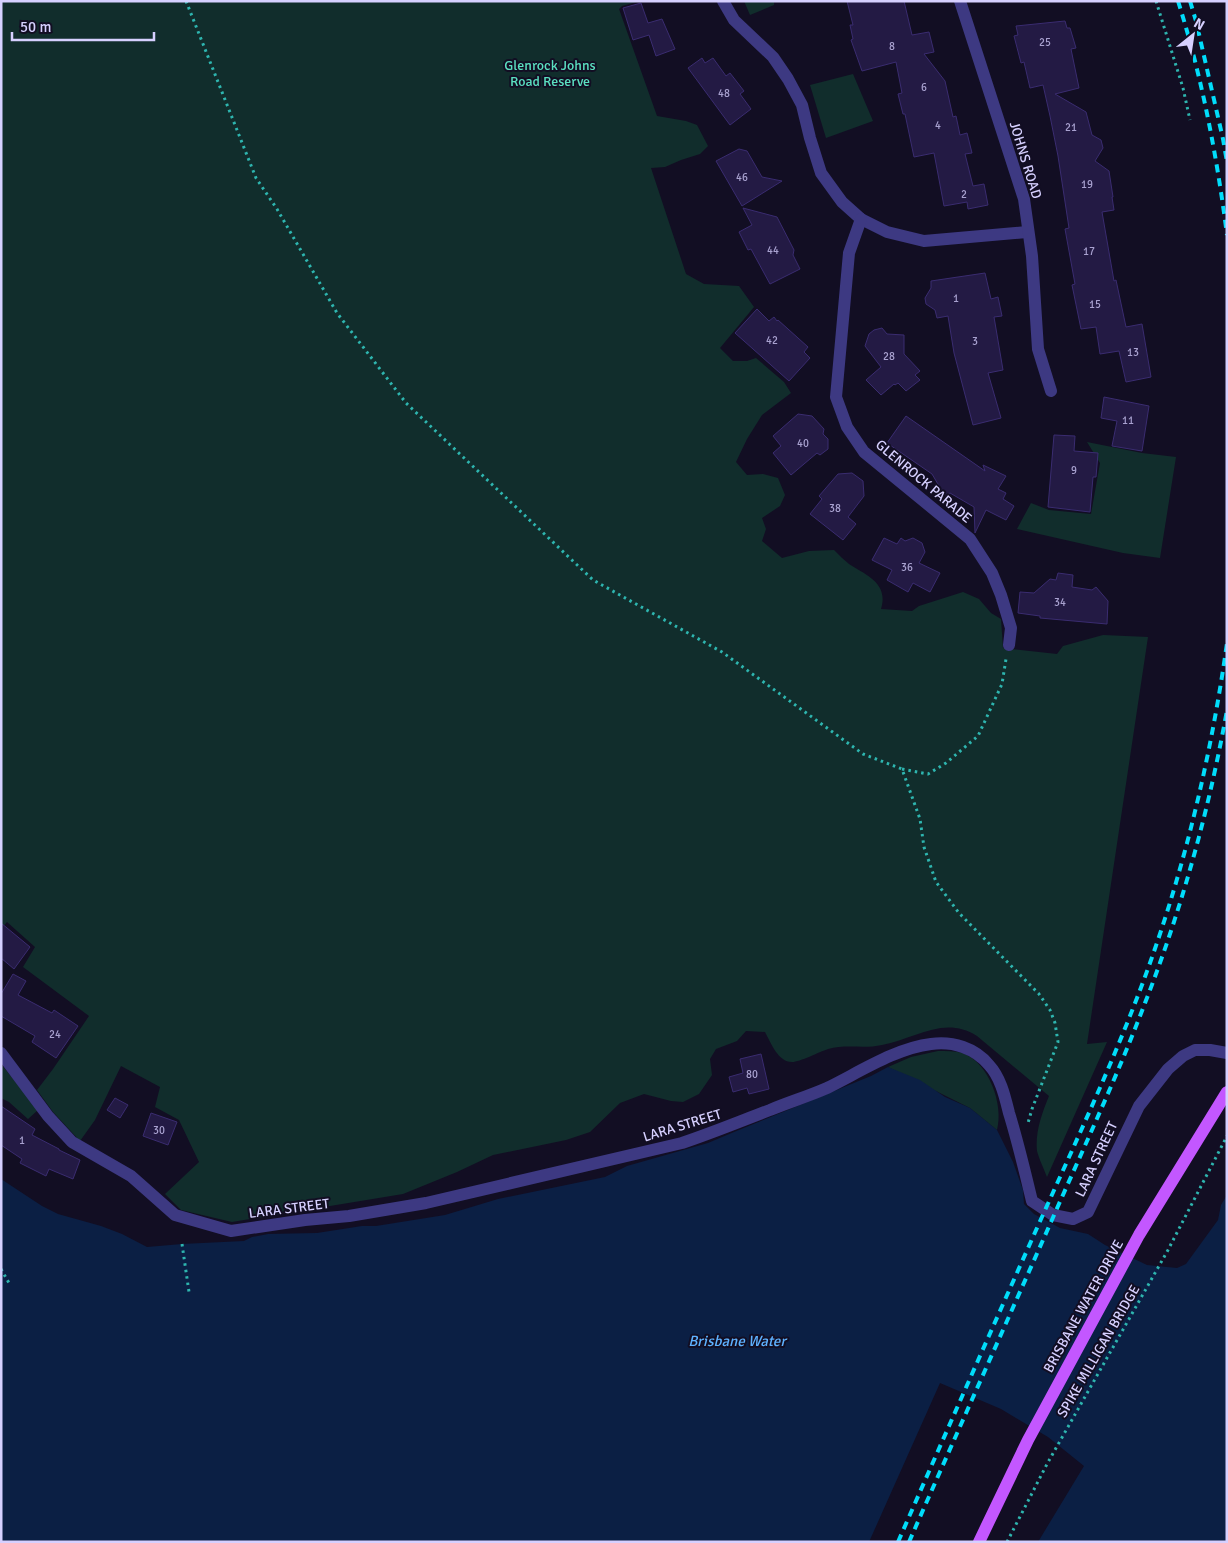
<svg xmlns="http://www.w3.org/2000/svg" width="1228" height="1543" viewBox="0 0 1228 1543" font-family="Signika,sans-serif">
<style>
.green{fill:#112d2c}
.water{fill:#0b1f44}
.building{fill:#231a44;stroke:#3a2c70}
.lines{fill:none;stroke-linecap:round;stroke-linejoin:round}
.path{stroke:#2eb5af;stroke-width:3;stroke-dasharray:2.5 4;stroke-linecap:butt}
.minor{stroke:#3d3982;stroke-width:12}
.major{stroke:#c357ff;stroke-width:12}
.rail{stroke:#00ddfb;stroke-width:4;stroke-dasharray:8 6;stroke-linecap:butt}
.labels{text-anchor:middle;stroke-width:4;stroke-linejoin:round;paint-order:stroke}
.number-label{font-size:11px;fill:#a9a2d0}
.park-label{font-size:14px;fill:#5be0c1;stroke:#120e23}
.street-label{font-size:14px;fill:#d6d0ff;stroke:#120e23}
.water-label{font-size:15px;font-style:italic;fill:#5eb1ff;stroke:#120e23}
</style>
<rect width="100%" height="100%" fill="#120e23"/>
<g class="green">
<path d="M1 1H640L622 6 619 9 657 116 686 121 697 125 708 146 700 154 681 160 665 167 651 168 686 274 704 284 739 286 754 307 720 348 733 361H747L756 358 784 382 791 393 762 415 747 439 736 462 747 475 763 474 778 478 785 495 780 506 762 518 766 529 762 541 782 558 809 551 834 550C839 555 844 560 849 564 866 575 889 583 881 609L912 611 919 606 963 592 979 599 991 613 1001 619 1003 648 1057 654 1063 646 1103 635 1148 637 1087 1044 1107 1042 1047 1177C1044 1169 1039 1159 1037 1151 1035 1132 1042 1113 1049 1096L977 1036C944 1015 915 1039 882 1045 865 1049 845 1044 828 1049 819 1052 800 1062 792 1062 778 1062 771 1043 765 1032L746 1031 737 1041 716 1049 710 1059 712 1075 699 1094 683 1102 671 1101 644 1094 620 1103 590 1132 566 1140 493 1155 457 1172 403 1194 232 1222 181 1210 165 1194 199 1162 179 1120 155 1107 160 1087 121 1066 95 1120 80 1141 53 1112 37 1090 53 1069 89 1016 23 967 35 947 7 922 1 929Z"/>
<path d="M744 1H774V5L750 15Z"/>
<path d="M853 74 873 121 826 138 810 85Z"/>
<path d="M1087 442 1142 453 1176 457 1160 558 1123 553 1017 529 1031 503 1049 510 1091 514 1100 463Z"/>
<path d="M938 1051C946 1051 955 1051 962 1053 989 1062 1004 1105 997 1130L970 1108 888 1067 911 1057Z"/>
<path d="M1 1064 38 1110 28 1119 9 1102 1 1098Z"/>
</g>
<path class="water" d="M888 1067 920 1080 945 1097 970 1108 997 1130 1013 1162 1023 1190 1024 1204 1034 1214 1060 1228 1088 1234 1105 1245 1147 1265 1177 1268 1186 1264 1218 1220 1221 1205 1227 1195V1542H1038L1084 1466 1048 1437 1001 1409 940 1383 869 1542H1V1179L42 1206 58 1214 101 1226 122 1234 147 1247 182 1244 244 1241 252 1237 268 1234 317 1233 362 1226H376L445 1215 498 1199 605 1177 627 1166 708 1143 734 1132 871 1076Z"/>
<g class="building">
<path d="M847 1H904L912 35 929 32 934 52 924 54 945 81 953 117 956 116 960 135 967 133 972 153 965 154 973 186 984 184 988 205 968 209 967 202 944 206 934 153 914 157 905 114H903L898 94 902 93 896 62 862 71 851 40 853 39 850 25H853Z"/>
<path d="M641 3 648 23 662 19 675 49 656 56 649 35 633 40 623 8Z"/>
<path d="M1065 21 1067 28H1070L1076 48 1071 49 1079 88 1055 94 1086 112 1092 135 1101 140 1103 148 1095 161 1109 171 1113 197H1112L1114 210 1102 212 1114 281 1116 280 1126 327 1142 324 1151 377 1126 382 1119 351 1100 354 1096 327 1081 329 1072 285 1075 284 1065 229 1069 228 1058 156 1050 116 1043 85 1030 88 1024 62 1021 63 1014 36 1018 35 1016 26Z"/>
<path d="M702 58 705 63 713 58 726 76 730 73 744 91 740 94 751 109 730 125 688 68Z"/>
<path d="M739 149 747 151 762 177 782 181 742 206 716 161Z"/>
<path d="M743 208 777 217 794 250 793 255 800 269 770 284 751 249 748 250 739 232 752 225Z"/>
<path d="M985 273 991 299 998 297 1002 316 994 317 1003 370 988 373 1001 418 973 425 954 353 948 316 937 318 935 310 926 304 925 298 931 288V281Z"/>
<path d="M757 309 769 321 774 317 777 321 778 320 808 347 804 352 810 358 789 381 735 333Z"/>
<path d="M882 328 887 334 904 335V354L920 371 915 375 920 380 906 391 898 383 895 385 894 384 881 395 866 380 881 367 865 346 869 334 874 330Z"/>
<path d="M1104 397 1149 406 1142 451 1112 446 1117 421 1101 418Z"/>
<path d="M798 414 812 416 824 429 823 434 828 439V449L820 455 817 453 791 475 773 453 781 446 773 436Z"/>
<path d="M906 416 985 471 983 465 1006 476 998 489 1006 493 1003 499 1014 506 1006 520 986 510 975 533 974 507 950 493 945 496 932 474 887 443Z"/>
<path d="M1054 435 1075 436 1074 451 1098 453 1096 477H1093L1090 512 1048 507Z"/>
<path d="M852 473 863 481 864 496 848 517 856 524 843 540 810 514 822 499 819 496 838 474Z"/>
<path d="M884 538 897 544 901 538 905 541 913 538 922 543 925 552 919 563 940 573 930 592 913 583 908 592 887 580 892 570 872 560Z"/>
<path d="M1058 573 1073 575 1072 587 1092 590 1096 587 1108 601 1107 624 1040 618V616L1018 613 1020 592 1034 593 1050 579 1056 580Z"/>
<path d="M1 923 30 947 14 969 1 958Z"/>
<path d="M13 974 26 981 18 995 52 1013 54 1010 78 1026 56 1058 32 1042 35 1036 1 1016V994Z"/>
<path d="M761 1054 769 1089 749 1094 747 1088 733 1092 729 1077 743 1073 740 1059Z"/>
<path d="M115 1098 128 1105 120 1118 107 1110Z"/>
<path d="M1 1106 35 1129 32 1135 59 1149V1150L80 1160 73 1179 49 1169 46 1176 20 1163 22 1159 1 1145Z"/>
<path d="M151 1113 177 1122 168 1145 143 1136Z"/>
</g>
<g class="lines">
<g class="path">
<path d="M186 1 256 178 277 209 337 313 406 403 593 580 722 652 863 754 902 769 920 819 924 847 936 882 959 913 1039 994 1050 1010 1055 1023 1058 1042 1032 1109 1028 1123"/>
<path d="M1156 1 1183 88 1190 120"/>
<path d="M902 769 928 774 946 763 978 736 1002 684 1006 659"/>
<path d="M182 1244 189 1292"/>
<path d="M1 1269 9 1283"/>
<path d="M1007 1542 1047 1464 1168 1250 1227 1136"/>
</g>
<g class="minor">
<path d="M723 1 734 20 773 57 788 79 802 105 810 138 821 173 842 202 861 219 887 232 924 241 1027 232"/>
<path d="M960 1 1024 199 1032 256 1038 349 1051 391"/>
<path d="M861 219 849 253 836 397 847 427 864 452 970 539 992 573 1001 595 1011 628 1009 645"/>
<path d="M1 1053 48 1116 72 1142 131 1176 175 1215 231 1231 305 1220 349 1216 426 1203 682 1143C712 1133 741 1121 770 1110 789 1102 809 1096 827 1088 858 1073 896 1048 931 1044 953 1041 975 1048 989 1065 1001 1078 1005 1097 1009 1113 1018 1142 1025 1172 1032 1201L1053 1215 1073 1219 1088 1212 1139 1106 1168 1069 1183 1056 1195 1050H1210L1227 1053"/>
</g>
<path class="major" d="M979 1542 1028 1440 1139 1235 1227 1092"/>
<g class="rail">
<path d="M1178 1C1202 77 1217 157 1227 235"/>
<path d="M1190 1 1196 21 1223 139 1227 162"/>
<path d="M898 1542C944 1437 990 1333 1037 1228 1071 1152 1107 1076 1137 998 1181 884 1210 764 1227 643"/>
<path d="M909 1542C956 1435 1004 1328 1051 1222 1083 1149 1117 1077 1145 1003 1182 908 1209 810 1227 710"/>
</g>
</g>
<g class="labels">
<g class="number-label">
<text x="1045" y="46">25</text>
<text x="892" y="50">8</text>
<text x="924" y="91">6</text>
<text x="724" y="97">48</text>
<text x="938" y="129">4</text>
<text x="1071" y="131">21</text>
<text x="742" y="181">46</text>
<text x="1087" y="188">19</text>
<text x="964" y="198">2</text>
<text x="773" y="254">44</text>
<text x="1089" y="255">17</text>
<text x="956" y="302">1</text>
<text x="1095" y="308">15</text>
<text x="772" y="344">42</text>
<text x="975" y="345">3</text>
<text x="1133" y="356">13</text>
<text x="889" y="360">28</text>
<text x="1128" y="424">11</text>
<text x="803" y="447">40</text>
<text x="1074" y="474">9</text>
<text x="835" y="512">38</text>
<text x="907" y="571">36</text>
<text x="1060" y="606">34</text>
<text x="55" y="1038">24</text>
<text x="752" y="1078">80</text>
<text x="159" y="1134">30</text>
<text x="22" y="1144">1</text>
</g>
<g class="park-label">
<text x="550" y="70">Glenrock Johns<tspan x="550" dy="16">Road Reserve</tspan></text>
</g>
<g class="street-label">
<text transform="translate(1026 160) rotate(73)" y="5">JOHNS ROAD</text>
<text transform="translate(924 481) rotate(40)" y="5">GLENROCK PARADE</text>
<text transform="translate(682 1125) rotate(-17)" y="5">LARA STREET</text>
<text transform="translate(1096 1159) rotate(-65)" y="5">LARA STREET</text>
<text transform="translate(289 1208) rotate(-7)" y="5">LARA STREET</text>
<text transform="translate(1083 1306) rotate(-61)" y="5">BRISBANE WATER DRIVE</text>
<text transform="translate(1098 1351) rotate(-60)" y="5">SPIKE MILLIGAN BRIDGE</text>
</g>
<g class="water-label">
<text x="737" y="1346">Brisbane Water</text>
</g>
</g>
<rect width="1228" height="1543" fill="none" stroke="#d6d0ff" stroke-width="5"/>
<g transform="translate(1193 35) rotate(30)" stroke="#120e23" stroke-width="4" paint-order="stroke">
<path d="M0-4L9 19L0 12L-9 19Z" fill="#d6d0ff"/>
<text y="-8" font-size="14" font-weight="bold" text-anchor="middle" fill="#d6d0ff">N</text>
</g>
<path d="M12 32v8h142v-8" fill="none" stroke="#d6d0ff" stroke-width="2.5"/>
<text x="20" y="32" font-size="15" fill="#d6d0ff" stroke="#120e23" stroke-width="4" paint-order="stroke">50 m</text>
</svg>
